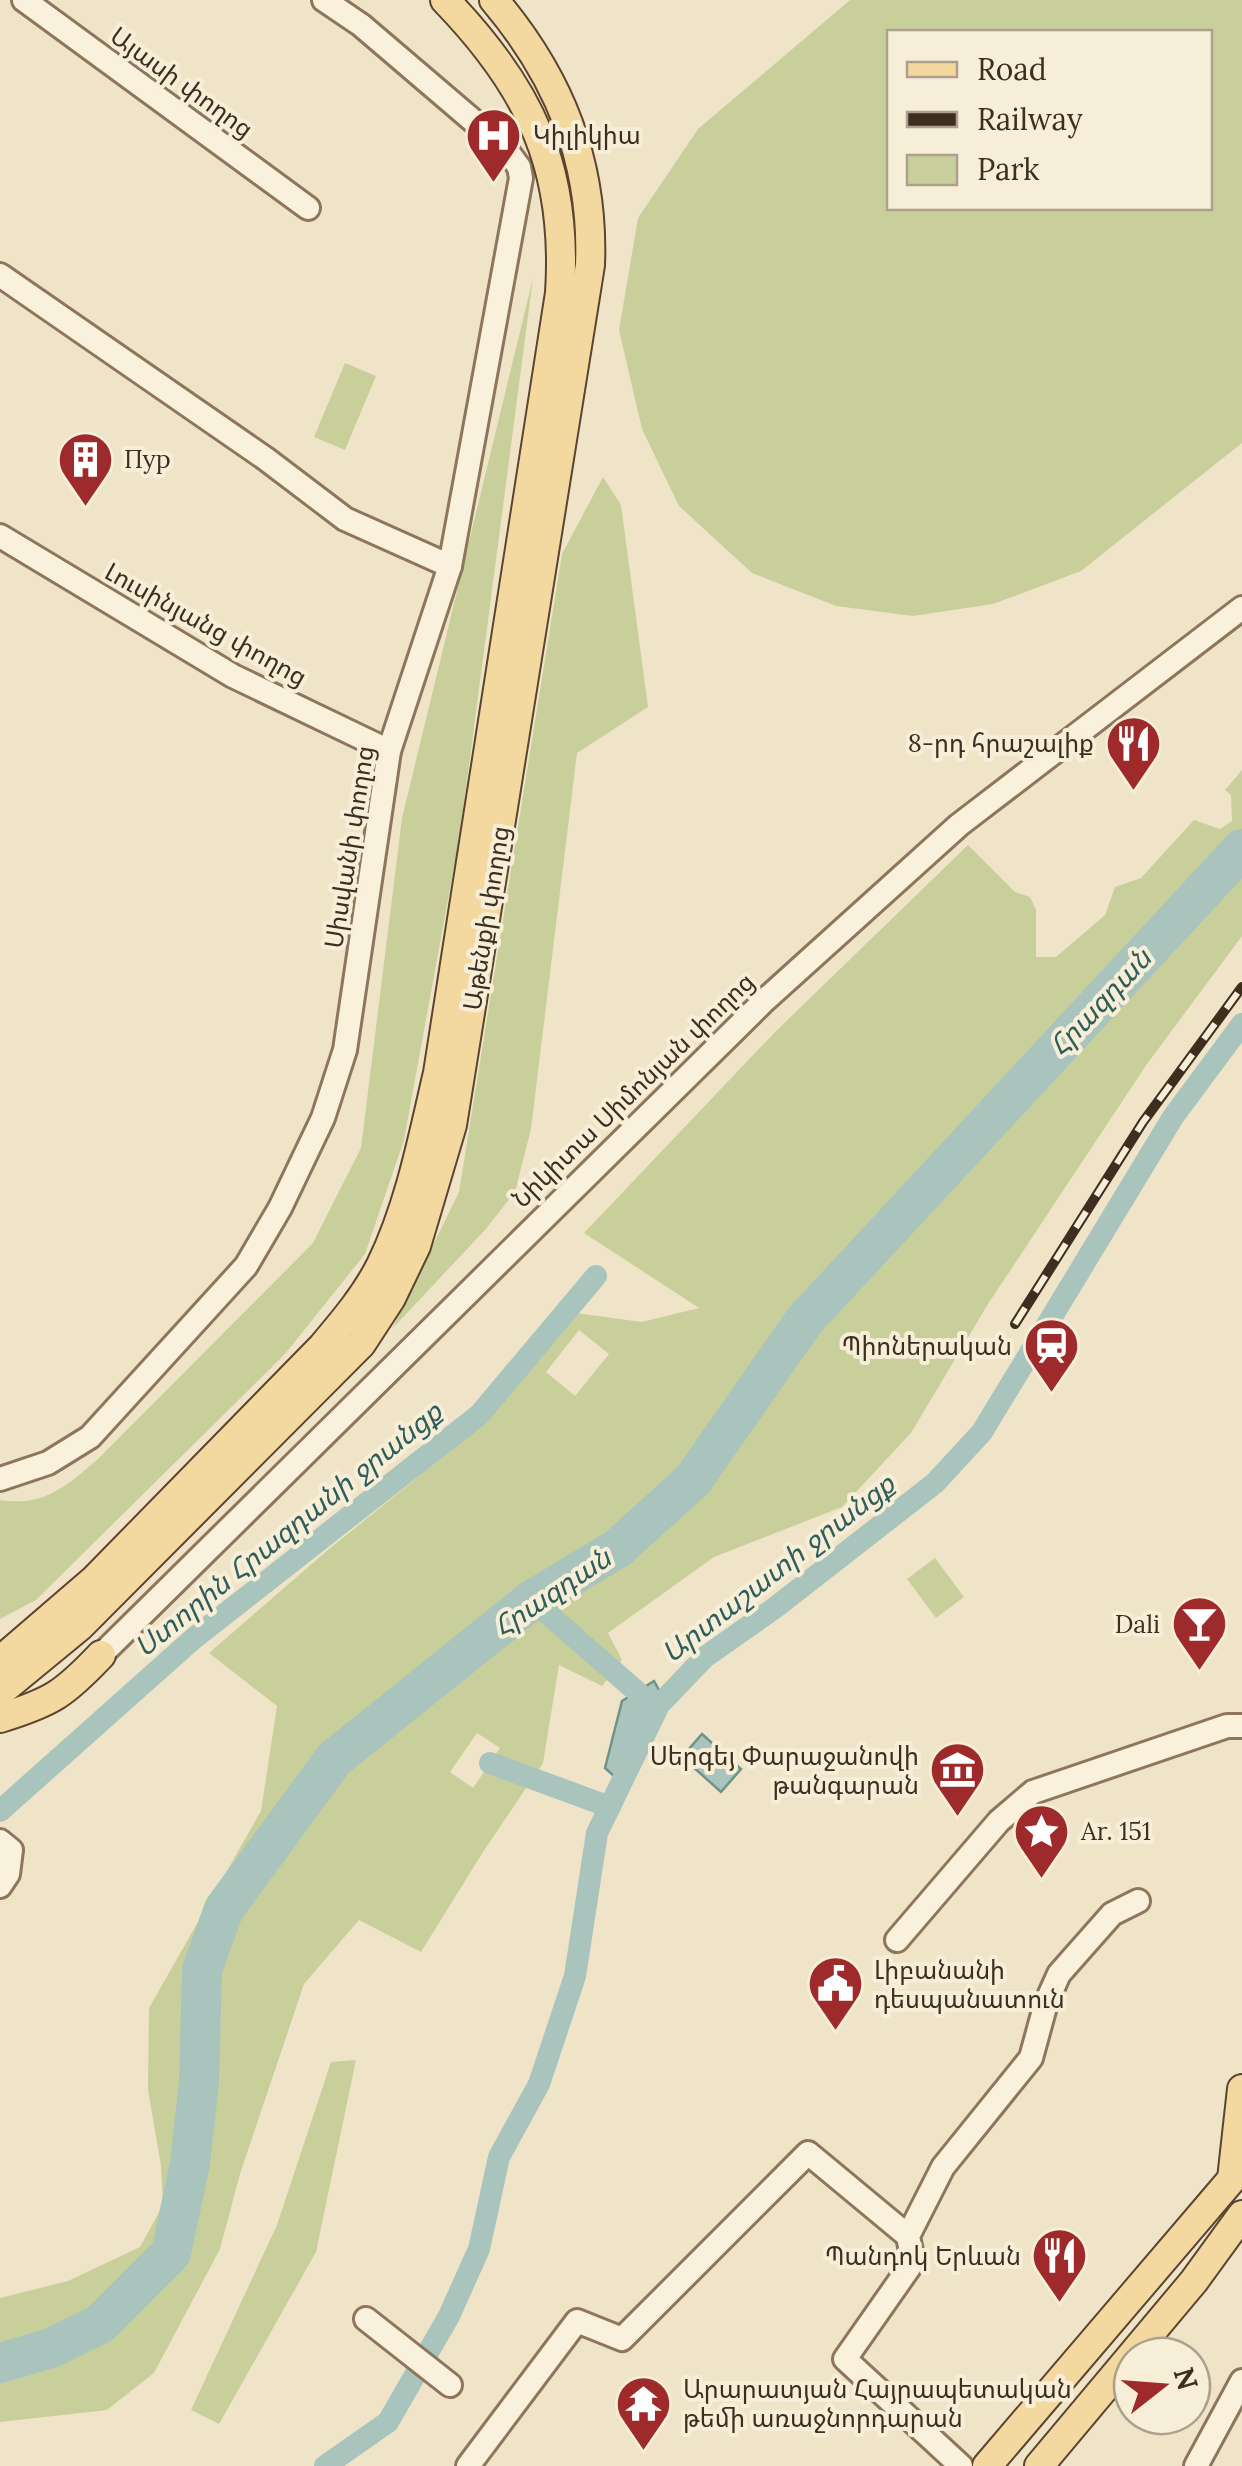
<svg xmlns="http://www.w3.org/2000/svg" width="1242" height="2466" viewBox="0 0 1242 2466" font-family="Lora,'Noto Sans Armenian',serif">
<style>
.green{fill:#c9cf9b;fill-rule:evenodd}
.water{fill:#a9c4bc;stroke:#6f938a;stroke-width:2.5}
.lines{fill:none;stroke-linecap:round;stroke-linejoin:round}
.canal{stroke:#a9c4bc;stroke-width:22}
.river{stroke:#a9c4bc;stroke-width:40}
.minor-casing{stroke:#8d765c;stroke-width:28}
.major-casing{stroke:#5b4430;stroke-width:32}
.minor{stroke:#faf1dc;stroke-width:22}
.major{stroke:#f3d9a0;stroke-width:28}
.rail-casing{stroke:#3d2e20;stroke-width:10}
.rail{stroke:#f7eed8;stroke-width:6;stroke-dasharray:19;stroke-linecap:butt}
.labels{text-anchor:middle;stroke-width:8;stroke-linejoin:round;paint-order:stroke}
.street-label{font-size:25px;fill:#3d2e20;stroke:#f7eed8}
.poi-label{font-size:25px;fill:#3d2e20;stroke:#f7eed8;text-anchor:start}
.water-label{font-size:28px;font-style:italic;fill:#2f5d5a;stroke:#f7eed8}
</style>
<rect width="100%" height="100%" fill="#f0e4c8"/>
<g class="green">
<path d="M850 0H1242V443L1081 571 993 604 913 616 836 606 752 573 679 506 642 429 619 330 638 218 698 129ZM890 32H1210V208H890Z"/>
<path d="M533 278 460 834 404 1140 365 1254 285 1354 36 1600 0 1619V1500C44 1507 67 1486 99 1458L313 1243 361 1148 402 818Z"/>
<path d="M345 363 376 376 345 450 314 437Z"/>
<path d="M603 477 621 505 648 707 577 753 531 1129 515 1192 485 1230 392 1329 459 1192 562 554Z"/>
<path d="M1242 770V936L1147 1064 988 1304 911 1433 842 1507 714 1557 608 1633 622 1660 602 1686 559 1665 543 1763 483 1852 421 1952 359 1920 304 1984 240 2174 220 2249 154 2373 107 2410 0 2422V2298L68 2281 140 2247 163 2205 161 2166 148 2090 149 2008 261 1811 277 1706 209 1653 329 1549 486 1422 576 1313 642 1322 699 1308 584 1233 774 1033 968 845 1015 892 1030 897 1036 910V957H1056L1105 915 1115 887 1141 878 1194 820 1220 829 1232 821 1231 795 1225 790ZM579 1330 609 1354 575 1396 546 1372ZM477 1733 500 1748 473 1788 450 1772Z"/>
<path d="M935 1558 964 1597 936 1618 907 1579Z"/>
<path d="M356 2060 316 2252 219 2424 191 2410 277 2225 331 2062Z"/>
</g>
<g class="water">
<path d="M654 1681 660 1692 614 1776 605 1768 622 1701Z"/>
<path d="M702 1734 741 1769 721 1792 682 1757Z"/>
</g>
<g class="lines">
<g class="canal">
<path d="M532 1600 643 1697 634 1718"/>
<path d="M490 1763 610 1807"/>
<path d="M0 1811 193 1639 479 1415 596 1276"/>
<path d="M325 2466 388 2422 449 2316 479 2249 499 2157 539 2084 575 1976 597 1833 659 1705 705 1657 776 1607 935 1483 982 1432 1173 1117 1242 1024"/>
</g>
<path class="river" d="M0 2363 51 2348 100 2324 171 2253 190 2164 199 2083 202 1970 224 1909 334 1759 532 1600 618 1548 693 1480 804 1321 1242 849"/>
<defs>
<g id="minor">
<path d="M24 0 308 208"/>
<path d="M0 275 266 459 345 519 450 566"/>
<path d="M0 536 233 676 389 751"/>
<path d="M0 1479 48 1463 90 1437 246 1266 280 1208 323 1118 345 1050 389 751 450 566 521 178 519 167 505 148 361 25 324 0"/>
<path d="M101 1655 765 1000 959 825 1242 608"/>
<path d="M0 1841 11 1850 8 1874 0 1886"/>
<path d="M897 1940 999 1821 1033 1792 1227 1726H1242"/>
<path d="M366 2319 450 2385"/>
<path d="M468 2466 577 2321 622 2339 808 2153 908 2236"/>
<path d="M961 2466 845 2359 913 2262 908 2236 943 2167 1031 2058 1046 2003 1059 1974 1112 1914 1138 1901"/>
<path d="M1196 2466 1242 2381"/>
</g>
<g id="major">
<path d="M0 1661 95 1579 322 1347C344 1321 366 1295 381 1265 410 1206 423 1137 438 1073L560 293C568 169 531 89 445 0"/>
<path d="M0 1692 79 1627 361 1344 391 1298 416 1246 452 1125 590 265C594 163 560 78 494 0"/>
<path d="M0 1718C52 1702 64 1694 101 1655"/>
<path d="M987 2466 1232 2179 1242 2089"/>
<path d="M1039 2466 1194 2281 1242 2215"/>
</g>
</defs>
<use href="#minor" class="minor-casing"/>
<use href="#major" class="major-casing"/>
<use href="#minor" class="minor"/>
<use href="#major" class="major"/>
<defs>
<path id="rail" d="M1015 1324 1143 1122 1242 987"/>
</defs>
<use href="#rail" class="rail-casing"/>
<use href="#rail" class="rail"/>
</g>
<defs>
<symbol id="hospital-pin" viewBox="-11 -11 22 30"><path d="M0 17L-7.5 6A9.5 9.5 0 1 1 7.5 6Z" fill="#9e2a2b" stroke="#f7eed8"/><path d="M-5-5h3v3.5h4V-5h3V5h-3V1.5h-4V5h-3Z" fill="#fff"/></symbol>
<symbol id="building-pin" viewBox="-11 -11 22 30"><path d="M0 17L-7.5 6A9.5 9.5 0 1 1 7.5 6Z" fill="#9e2a2b" stroke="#f7eed8"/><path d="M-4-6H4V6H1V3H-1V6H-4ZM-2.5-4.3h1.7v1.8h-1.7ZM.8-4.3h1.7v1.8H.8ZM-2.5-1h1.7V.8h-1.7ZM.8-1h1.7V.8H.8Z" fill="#fff"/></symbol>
<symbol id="restaurant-pin" viewBox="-11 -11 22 30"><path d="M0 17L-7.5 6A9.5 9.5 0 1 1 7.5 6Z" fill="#9e2a2b" stroke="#f7eed8"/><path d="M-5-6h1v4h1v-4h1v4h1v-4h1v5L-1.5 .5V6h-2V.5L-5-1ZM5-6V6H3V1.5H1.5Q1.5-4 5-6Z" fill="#fff"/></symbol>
<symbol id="station-pin" viewBox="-11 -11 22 30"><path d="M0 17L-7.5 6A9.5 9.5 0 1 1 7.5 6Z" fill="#9e2a2b" stroke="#f7eed8"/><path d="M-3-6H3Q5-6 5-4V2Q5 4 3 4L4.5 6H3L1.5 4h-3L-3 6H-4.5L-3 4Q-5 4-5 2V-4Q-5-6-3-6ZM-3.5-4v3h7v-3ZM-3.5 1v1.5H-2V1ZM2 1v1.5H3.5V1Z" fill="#fff"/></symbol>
<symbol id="bar-pin" viewBox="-11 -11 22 30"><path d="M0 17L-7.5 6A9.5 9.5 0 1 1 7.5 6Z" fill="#9e2a2b" stroke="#f7eed8"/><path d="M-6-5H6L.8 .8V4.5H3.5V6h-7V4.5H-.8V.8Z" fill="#fff"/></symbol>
<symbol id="museum-pin" viewBox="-11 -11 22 30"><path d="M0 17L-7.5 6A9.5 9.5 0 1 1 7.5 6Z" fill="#9e2a2b" stroke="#f7eed8"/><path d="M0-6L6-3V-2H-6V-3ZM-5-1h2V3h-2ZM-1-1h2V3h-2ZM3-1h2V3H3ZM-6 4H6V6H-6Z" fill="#fff"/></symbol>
<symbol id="sight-pin" viewBox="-11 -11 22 30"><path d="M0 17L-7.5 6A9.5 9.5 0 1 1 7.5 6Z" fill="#9e2a2b" stroke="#f7eed8"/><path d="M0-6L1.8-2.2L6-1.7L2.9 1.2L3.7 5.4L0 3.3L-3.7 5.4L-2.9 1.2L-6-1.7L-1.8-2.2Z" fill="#fff"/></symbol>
<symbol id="civic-pin" viewBox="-11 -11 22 30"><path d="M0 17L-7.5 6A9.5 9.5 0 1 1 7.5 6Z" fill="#9e2a2b" stroke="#f7eed8"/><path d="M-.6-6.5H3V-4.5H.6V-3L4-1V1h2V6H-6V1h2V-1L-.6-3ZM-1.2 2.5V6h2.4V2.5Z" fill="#fff"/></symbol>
<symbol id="temple-pin" viewBox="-11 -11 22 30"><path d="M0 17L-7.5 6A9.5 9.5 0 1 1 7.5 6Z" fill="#9e2a2b" stroke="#f7eed8"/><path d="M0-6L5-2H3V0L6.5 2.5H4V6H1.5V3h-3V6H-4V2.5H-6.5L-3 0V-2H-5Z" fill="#fff"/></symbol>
</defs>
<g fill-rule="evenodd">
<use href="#hospital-pin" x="462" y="104" width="63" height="86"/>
<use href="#building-pin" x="54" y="428" width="63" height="86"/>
<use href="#restaurant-pin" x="1102" y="712" width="63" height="86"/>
<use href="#station-pin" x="1020" y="1314" width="63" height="86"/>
<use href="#bar-pin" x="1168" y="1592" width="63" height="86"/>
<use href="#museum-pin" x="926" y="1738" width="63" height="86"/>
<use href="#sight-pin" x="1010" y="1800" width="63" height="86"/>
<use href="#civic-pin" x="804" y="1952" width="63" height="86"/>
<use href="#restaurant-pin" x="1028" y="2224" width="63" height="86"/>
<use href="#temple-pin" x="612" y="2372" width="63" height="86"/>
</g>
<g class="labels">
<g class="street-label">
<text transform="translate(182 82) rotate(36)" y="9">Այասի փողոց</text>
<text transform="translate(206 624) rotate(29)" y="9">Լուսինյանց փողոց</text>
<text transform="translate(349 847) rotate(-81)" y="9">Սիսվանի փողոց</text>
<text transform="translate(486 918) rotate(-81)" y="9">Աթենքի փողոց</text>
<text transform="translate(633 1090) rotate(-44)" y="9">Նիկիտա Սիմոնյան փողոց</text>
</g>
<g class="poi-label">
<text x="533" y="144">Կիլիկիա</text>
<text x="124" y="468">Пур</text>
<text x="1094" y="752" text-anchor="end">8-րդ հրաշալիք</text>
<text x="1012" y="1355" text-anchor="end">Պիոներական</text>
<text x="1160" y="1633" text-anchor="end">Dali</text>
<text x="919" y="1765" text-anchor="end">Սերգեյ Փարաջանովի<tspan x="919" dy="29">թանգարան</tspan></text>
<text x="1081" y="1840">Ar. 151</text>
<text x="874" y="1979">Լիբանանի<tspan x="874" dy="29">դեսպանատուն</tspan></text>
<text x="1021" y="2265" text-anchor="end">Պանդոկ Երևան</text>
<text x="683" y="2398">Արարատյան Հայրապետական<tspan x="683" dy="29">թեմի առաջնորդարան</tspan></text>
</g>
<g class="water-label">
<text transform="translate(1100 1002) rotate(-47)" y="10">Հրազդան</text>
<text transform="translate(288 1529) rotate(-39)" y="10">Ստորին Հրազդանի ջրանցք</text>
<text transform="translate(778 1568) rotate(-38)" y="10">Արտաշատի ջրանցք</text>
<text transform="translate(552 1592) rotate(-34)" y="10">Հրազդան</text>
</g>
</g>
<rect x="887" y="30" width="325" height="180" fill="#f7eed8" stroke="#ada18e" stroke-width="2.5"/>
<rect x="907" y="62" width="50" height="15" fill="#f3d9a0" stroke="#ada18e" stroke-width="2.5"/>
<text x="977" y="80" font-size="30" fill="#3d2e20">Road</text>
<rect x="907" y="112" width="50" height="15" fill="#3d2e20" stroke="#ada18e" stroke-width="2.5"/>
<text x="977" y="130" font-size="30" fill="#3d2e20">Railway</text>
<rect x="907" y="155" width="50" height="30" fill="#c9cf9b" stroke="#ada18e" stroke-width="2.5"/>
<text x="977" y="180" font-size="30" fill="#3d2e20">Park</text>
<g transform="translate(1162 2386) rotate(73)"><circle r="48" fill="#f7eed8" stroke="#ada18e" stroke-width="2.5"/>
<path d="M0-8L18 38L0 25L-18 38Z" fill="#9e2a2b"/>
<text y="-15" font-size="28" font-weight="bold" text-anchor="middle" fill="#3d2e20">N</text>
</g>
</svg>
